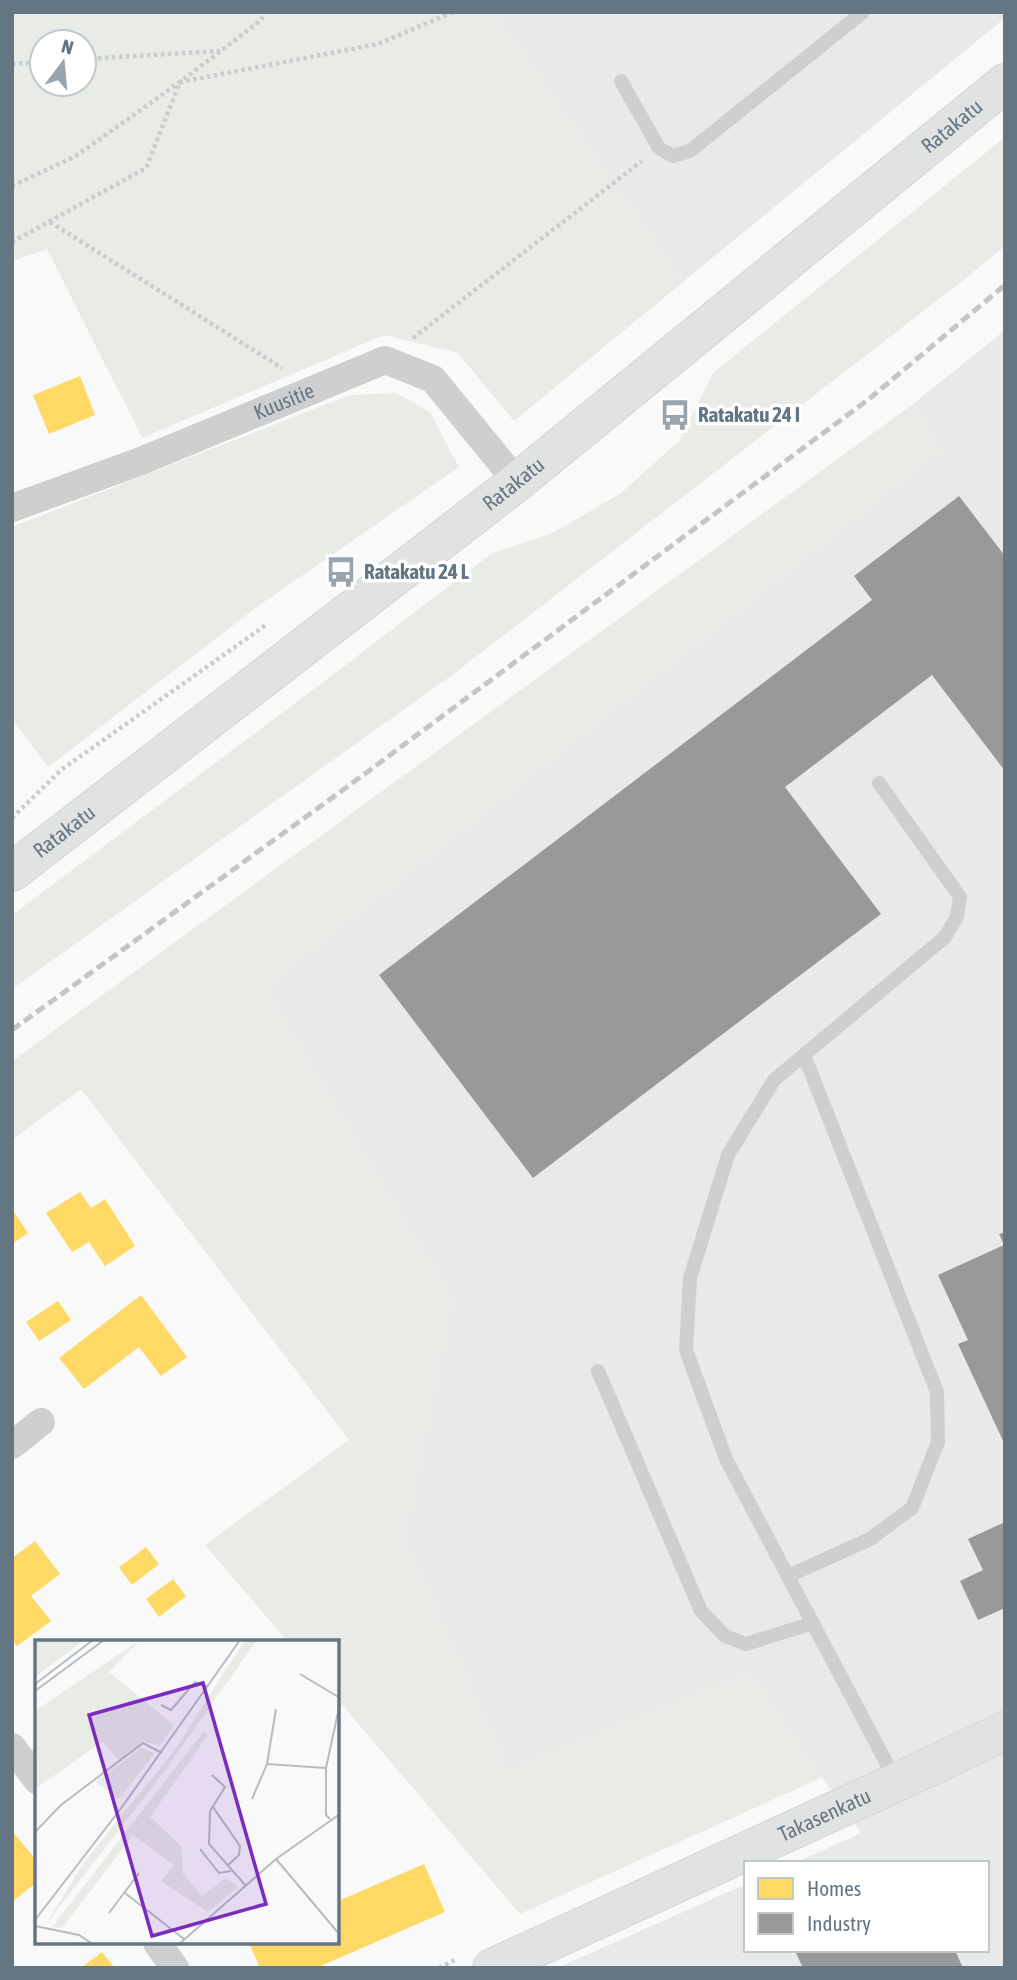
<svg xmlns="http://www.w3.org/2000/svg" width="1017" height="1980" viewBox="0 0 1017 1980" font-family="'Asap Condensed',sans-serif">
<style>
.built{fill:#e8e9e9}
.green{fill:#e8ebe6;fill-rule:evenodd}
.homes{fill:#ffd966}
.industry{fill:#999}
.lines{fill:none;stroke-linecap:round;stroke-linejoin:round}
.secondary-casing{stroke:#d5d6d7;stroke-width:40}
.path{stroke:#cbcccd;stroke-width:4.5;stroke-dasharray:3.5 3.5;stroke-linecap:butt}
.lane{stroke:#cecfd0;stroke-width:14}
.street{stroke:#cecfd0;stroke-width:28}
.secondary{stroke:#e1e2e2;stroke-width:38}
.rail{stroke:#c3c5c6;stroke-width:5;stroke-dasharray:10 5;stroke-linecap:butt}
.labels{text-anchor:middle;stroke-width:7;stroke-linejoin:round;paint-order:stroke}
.street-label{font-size:21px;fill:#657683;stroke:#fff}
.poi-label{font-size:21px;font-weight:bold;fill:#657683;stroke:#fff;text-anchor:start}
.inset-road{fill:none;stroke:#b5bdc3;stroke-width:2}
.view{fill:#7b2cbf;fill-opacity:0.15;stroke:#7b2cbf;stroke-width:3.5}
.inset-edge{fill:none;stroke:#657683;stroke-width:3.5}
</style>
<rect width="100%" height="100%" fill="#f9f9f9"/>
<g class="built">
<path d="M494 12H1005V18L683 282Z"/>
<path d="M1005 330V1968H557L746 1884V1950H987V1863H795L861 1833 750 1674 508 1770 404 1537 453 1300 264 988 941 450 913 404Z"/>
</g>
<g class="green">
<path d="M12 12H494L683 282 514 421 458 353 384 335 142 438 47 249 12 261ZM42 42H84V84H42Z"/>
<path d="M1005 137V246L961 282 451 676 12 989V915L343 667 492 553 553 533 621 493 679 441 713 373Z"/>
<path d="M396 393 430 412 459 467 261 604 48 767 12 719V527L350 395Z"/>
<path d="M913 404 941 450 264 988 453 1300 404 1537 508 1770 750 1674 823 1777 520 1914 338 1700V1642H288L205 1545 349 1440 81 1089 12 1140V1061Z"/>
</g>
<g class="homes">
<path d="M80 376 95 415 49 434 33 395Z"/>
<path d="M80 1192 91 1208 105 1199 135 1246 105 1266 89 1242 72 1252 46 1213Z"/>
<path d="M12 1209 28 1233 12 1244Z"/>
<path d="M141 1295 187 1357 161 1376 139 1347 84 1389 59 1358Z"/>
<path d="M58 1301 71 1320 39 1341 26 1322Z"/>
<path d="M35 1541 60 1574 31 1596 51 1621 17 1646 12 1640V1558Z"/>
<path d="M146 1547 159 1564 132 1585 119 1567Z"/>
<path d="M173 1579 186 1596 159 1617 146 1599Z"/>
<path d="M12 1831 37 1861V1882L12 1902Z"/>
<path d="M424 1864 445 1912 316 1968H260L249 1943H338V1901Z"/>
<path d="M102 1952 115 1968H81Z"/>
</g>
<g class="industry">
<path d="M959 496 1005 556V771L932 675 785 787 881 914 533 1178 379 975 872 600 854 576Z"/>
<path d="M1005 1232V1445L958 1344 968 1340 938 1275 1004 1245 999 1234Z"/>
<path d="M1005 1522V1608L978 1620 960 1581 983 1570 968 1539Z"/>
<path d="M798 1950H955L963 1968H803L795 1951Z"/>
</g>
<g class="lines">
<defs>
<g id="secondary">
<path id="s2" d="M12 872 517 482 1005 83"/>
<path id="s3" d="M492 1968 895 1783 1005 1731"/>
</g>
</defs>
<use href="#secondary" class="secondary-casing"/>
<g class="path">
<path d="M84 59 220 51"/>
<path d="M12 64 42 62"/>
<path d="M12 186 76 156 180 82 260 21 266 12"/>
<path d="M50 222 282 368"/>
<path d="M12 242 146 168 180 82 378 44 453 12"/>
<path d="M413 338 642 161"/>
<path d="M12 818 61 770 266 625"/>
<path d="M439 1968 457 1959"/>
</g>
<g class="lane">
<path d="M621 81 659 148 673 156 690 151 863 12"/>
<path d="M879 783 960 897 957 917 944 938 774 1080 728 1155 690 1278 686 1350 726 1459 885 1760 895 1782"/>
<path d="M598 1371 701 1611 725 1636 746 1644 813 1623"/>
<path d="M788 1576 870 1539 912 1508 938 1442 937 1392 804 1055"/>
</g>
<g class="street">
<path id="s1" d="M12 508 141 461 385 360 433 379 517 482"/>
<path d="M12 1445 41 1422"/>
<path d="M12 1747 37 1780"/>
<path d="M157 1943 175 1968"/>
</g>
<use href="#secondary" class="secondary"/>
<path class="rail" d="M12 1030 347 787 869 399 1005 285"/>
</g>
<defs>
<symbol id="bus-bare" viewBox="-9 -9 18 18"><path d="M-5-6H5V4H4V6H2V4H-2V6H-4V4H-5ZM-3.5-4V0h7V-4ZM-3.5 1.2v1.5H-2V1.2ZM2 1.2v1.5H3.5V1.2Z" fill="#99a4ac" stroke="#fff" stroke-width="2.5" paint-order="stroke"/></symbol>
</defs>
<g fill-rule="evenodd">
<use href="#bus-bare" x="653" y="393" width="44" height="44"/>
<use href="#bus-bare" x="319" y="550" width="44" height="44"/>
</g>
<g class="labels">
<g class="street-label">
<text dy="7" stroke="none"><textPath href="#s2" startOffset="1200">Ratakatu</textPath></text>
<text dy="7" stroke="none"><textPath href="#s1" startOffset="292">Kuusitie</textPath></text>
<text dy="7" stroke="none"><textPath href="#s2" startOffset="634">Ratakatu</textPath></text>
<text dy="7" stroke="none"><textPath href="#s2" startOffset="66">Ratakatu</textPath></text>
<text dy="7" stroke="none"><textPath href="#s3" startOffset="366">Takasenkatu</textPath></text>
</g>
<g class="poi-label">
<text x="698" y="422">Ratakatu 24 I</text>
<text x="364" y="579">Ratakatu 24 L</text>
</g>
</g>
<g transform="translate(35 1640)">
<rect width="304" height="304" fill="#f9f9f9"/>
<path d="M0 0H49L0 37ZM105 0 74 32 139 85 125 106 108 101 84 120 67 102 0 149V71ZM210 0H222L126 136 11 284 50 221 139 111ZM169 91 173 95 115 177 146 206 148 234 167 256 191 238 203 247 173 272 126 241 139 225 98 195 27 288 17 287ZM106 108 120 113 84 159 61 142Z" fill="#e8ebe6"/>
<path class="inset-road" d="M265 34 305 58M0 44 58 0M0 51 69 0M126 65 136 70 160 42 173 47M232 124 241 69M177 135 190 147 175 171 174 204 211 246M217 159 232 124 291 128M178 167 205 206 204 215 192 226M295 179 291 175V128L305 63M0 192 26 165 108 103 127 113M165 209 184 233 196 231M241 219 305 295M90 253 149 299M74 273 104 233M0 280 87 167 205 0M0 286 44 295 59 305M143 305 241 219 305 174"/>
<path class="view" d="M168 43 231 264 117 296 54 75Z"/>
<rect width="304" height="304" class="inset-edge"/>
</g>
<rect width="1017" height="1980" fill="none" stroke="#657683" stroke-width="28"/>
<rect x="744" y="1861" width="245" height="91" fill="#ffffff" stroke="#c1c8cd" stroke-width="2"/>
<rect x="758" y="1878" width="35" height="21" fill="#ffd966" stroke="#c1c8cd" stroke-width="2"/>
<text x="807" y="1896" font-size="21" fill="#657683">Homes</text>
<rect x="758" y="1913" width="35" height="21" fill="#999999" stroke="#c1c8cd" stroke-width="2"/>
<text x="807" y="1931" font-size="21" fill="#657683">Industry</text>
<g transform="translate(63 63) rotate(16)"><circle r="33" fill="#ffffff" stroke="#c1c8cd" stroke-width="2"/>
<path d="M0-5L12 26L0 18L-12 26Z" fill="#99a4ac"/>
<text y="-10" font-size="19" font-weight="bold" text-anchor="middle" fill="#657683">N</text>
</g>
</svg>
